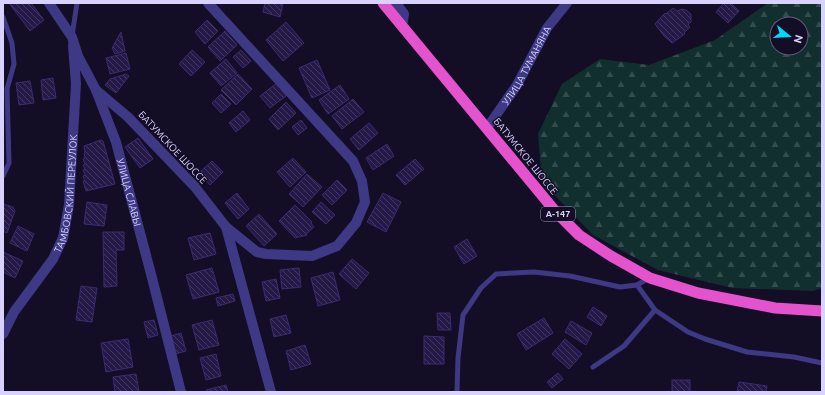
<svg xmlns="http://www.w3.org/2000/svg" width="825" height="395" viewBox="0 0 825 395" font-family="Ubuntu,sans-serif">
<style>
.forest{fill:url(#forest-firs);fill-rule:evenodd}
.building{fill:url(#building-back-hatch);stroke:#3c2b73}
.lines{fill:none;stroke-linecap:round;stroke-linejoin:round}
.service{stroke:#3e3885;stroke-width:5}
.minor{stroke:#3e3885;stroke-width:10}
.tertiary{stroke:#3e3885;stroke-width:10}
.trunk{stroke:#e453cd;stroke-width:11}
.labels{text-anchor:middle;stroke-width:3;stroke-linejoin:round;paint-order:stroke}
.shield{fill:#130e25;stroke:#9e97be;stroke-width:1}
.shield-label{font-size:9px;font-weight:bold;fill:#d9d2ff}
.street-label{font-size:10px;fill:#d9d2ff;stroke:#130e25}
</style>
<defs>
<pattern id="forest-firs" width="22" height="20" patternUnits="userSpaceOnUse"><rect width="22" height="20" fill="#112f2f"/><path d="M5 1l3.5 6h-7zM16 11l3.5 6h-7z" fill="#334c4e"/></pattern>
<pattern id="building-back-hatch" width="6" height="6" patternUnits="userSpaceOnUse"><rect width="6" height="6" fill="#241946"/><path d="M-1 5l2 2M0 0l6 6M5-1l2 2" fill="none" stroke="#433a62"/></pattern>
</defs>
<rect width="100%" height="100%" fill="#130e25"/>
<path class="forest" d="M768 3H822V288L813 291 732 288 658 270 593 235 542 182 538 134 562 84 600 59 649 65 715 40ZM777 24H801V48H777Z"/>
<g class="building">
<path d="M9 3H31L44 20 30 31Z"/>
<path d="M265 3H283L280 17 263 12Z"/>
<path d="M724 3H731L739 11 728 23 716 12Z"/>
<path d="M673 8 677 11 682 9 686 10 691 14V22L688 25 690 27 684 33 685 34 672 43 664 36 655 24 665 13 666 14Z"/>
<path d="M207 20 218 31 205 44 195 32Z"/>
<path d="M286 22 304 43 283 61 266 40Z"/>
<path d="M225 31 237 45 220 61 208 47Z"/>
<path d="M121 32 125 51 115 54 112 48Z"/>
<path d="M192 50 205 62 191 76 179 64Z"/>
<path d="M241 50 251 61 243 68 233 57Z"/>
<path d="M126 53 130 69 110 74 106 58Z"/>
<path d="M226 59 237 73 221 86 210 73Z"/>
<path d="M317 60 330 90 312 98 299 68Z"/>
<path d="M126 74 129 76 116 93 105 85 110 79Z"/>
<path d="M238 74 252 89 236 105 221 90Z"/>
<path d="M53 78 56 98 43 100 41 80Z"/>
<path d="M30 81 34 103 19 105 16 83Z"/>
<path d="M277 83 286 96 270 108 260 96Z"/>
<path d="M340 85 349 99 328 114 319 100Z"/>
<path d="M221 94 231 104 221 113 212 103Z"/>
<path d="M353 99 364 112 342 129 332 116Z"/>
<path d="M286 102 296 113 278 130 269 119Z"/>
<path d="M243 111 250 120 236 132 229 123Z"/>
<path d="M301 120 307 128 298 135 292 127Z"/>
<path d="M369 123 378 133 359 150 350 139Z"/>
<path d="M138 138 153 159 140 168 125 147Z"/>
<path d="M101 140 103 141 115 184 86 191 83 181H85L83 176 85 175 83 170H85L83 165 85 164 83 159 85 158 84 153 85 152 84 146Z"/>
<path d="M387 144 394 156 373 170 366 158Z"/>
<path d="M293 158 306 172 290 187 277 172Z"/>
<path d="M415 159 424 169 405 185 396 175Z"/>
<path d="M212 161 223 172 210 185 199 173Z"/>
<path d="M307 174 322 187 303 207 289 194Z"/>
<path d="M337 180 347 190 332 205 322 195Z"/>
<path d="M237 193 249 209 238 219 225 203Z"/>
<path d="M383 193 401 202 386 232 367 222Z"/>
<path d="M87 202 107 205 104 226 84 224Z"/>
<path d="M321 202 335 215 326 224 312 212Z"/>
<path d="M3 204 13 207 15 211 7 233 3 231Z"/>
<path d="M295 205 312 222 311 223 314 227 306 234 307 235 295 238 279 221Z"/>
<path d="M259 214 277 234 264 246 246 226Z"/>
<path d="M18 226 34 234 27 251 10 243Z"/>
<path d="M103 232H124V250H116L117 286 104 287Z"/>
<path d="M210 233 216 254 194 260 188 238Z"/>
<path d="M467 239 477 256 464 264 454 247Z"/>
<path d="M3 252 23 261 15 278 3 272Z"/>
<path d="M352 259 369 273 356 289 339 274Z"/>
<path d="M212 268 219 292 193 299 186 275Z"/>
<path d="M299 268 301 287 282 289 280 270Z"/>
<path d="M333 272 340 300 318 306 311 278Z"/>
<path d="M276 279 280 298 266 301 262 282Z"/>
<path d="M81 286 97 288 92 322 76 320Z"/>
<path d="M233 294 235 301 218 306 216 298Z"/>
<path d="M593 307 607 316 601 326 587 317Z"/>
<path d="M437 313H450L451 330H438Z"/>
<path d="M286 315 291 333 274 337 270 319Z"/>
<path d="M544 318 553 333 526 350 517 334Z"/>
<path d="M154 320 158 335 148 338 144 322Z"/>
<path d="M212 320 219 345 199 350 192 325Z"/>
<path d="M571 321 592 333 586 345 565 332Z"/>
<path d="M181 333 186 351 175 354 171 336Z"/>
<path d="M424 336 444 337V364H424Z"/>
<path d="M128 339 133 367 106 372 101 343Z"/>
<path d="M565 339 582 354 569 369 552 354Z"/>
<path d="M305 345 311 364 291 370 286 351Z"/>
<path d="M216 354 221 376 206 380 200 358Z"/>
<path d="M558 373 563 379 552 388 547 382Z"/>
<path d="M136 374 139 392H115L113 377Z"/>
<rect x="672" y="380" width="18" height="12"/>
<path d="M739 382 767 386 766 392H737Z"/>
<path d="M226 385 228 392H207L206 390Z"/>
</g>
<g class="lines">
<g class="service">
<path d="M3 17 12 43 14 64 7 89 9 163 3 176"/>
<path d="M72 36 77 3"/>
<path d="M637 285 655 310 688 332 705 339 747 352 794 357 822 363"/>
<path d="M593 367 624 346 655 310"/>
<path d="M457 392 458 358 463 315 481 288 496 274 534 272 570 276 620 287 637 285 649 278"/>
</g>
<g class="minor">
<path d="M396 3 404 14 403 21 400 23"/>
<path d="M96 90 128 117 195 187 226 227 257 252 266 254 312 256 337 246 356 223 365 202 362 181 353 161 208 3"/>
<path id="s1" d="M487 128 517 85 547 28 567 3"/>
<path d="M226 227 271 392"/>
<path id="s2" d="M3 334 14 312 53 259 63 238 69 205 76 84 73 45"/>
</g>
<path class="tertiary" id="s3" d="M49 3 72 37 78 56 96 90 116 142 151 274 181 392"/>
<path class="trunk" d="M383 3 555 211 579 235 611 256 650 278 698 293 775 308 822 311"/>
</g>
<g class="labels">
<rect class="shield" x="541" y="207" width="34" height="14" rx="3"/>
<g class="shield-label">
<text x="558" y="217">А-147</text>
</g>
<g class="street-label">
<text dy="4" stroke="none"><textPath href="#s1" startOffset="74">УЛИЦА ТУМАНЯНА</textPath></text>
<text transform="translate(173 147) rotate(47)" y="4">БАТУМСКОЕ ШОССЕ</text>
<text transform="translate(526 156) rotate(51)" y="4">БАТУМСКОЕ ШОССЕ</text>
<text dy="4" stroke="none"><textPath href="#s3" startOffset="207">УЛИЦА СЛАВЫ</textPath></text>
<text dy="4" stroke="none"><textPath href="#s2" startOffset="158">ТАМБОВСКИЙ ПЕРЕУЛОК</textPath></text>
</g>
</g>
<rect width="825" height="395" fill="none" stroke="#d9d2ff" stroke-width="8"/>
<g transform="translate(789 36) rotate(108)"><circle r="19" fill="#130e25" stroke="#625c7c"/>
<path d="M0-3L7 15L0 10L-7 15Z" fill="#00d9fd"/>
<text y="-6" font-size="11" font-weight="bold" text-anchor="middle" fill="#d9d2ff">N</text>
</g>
</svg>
